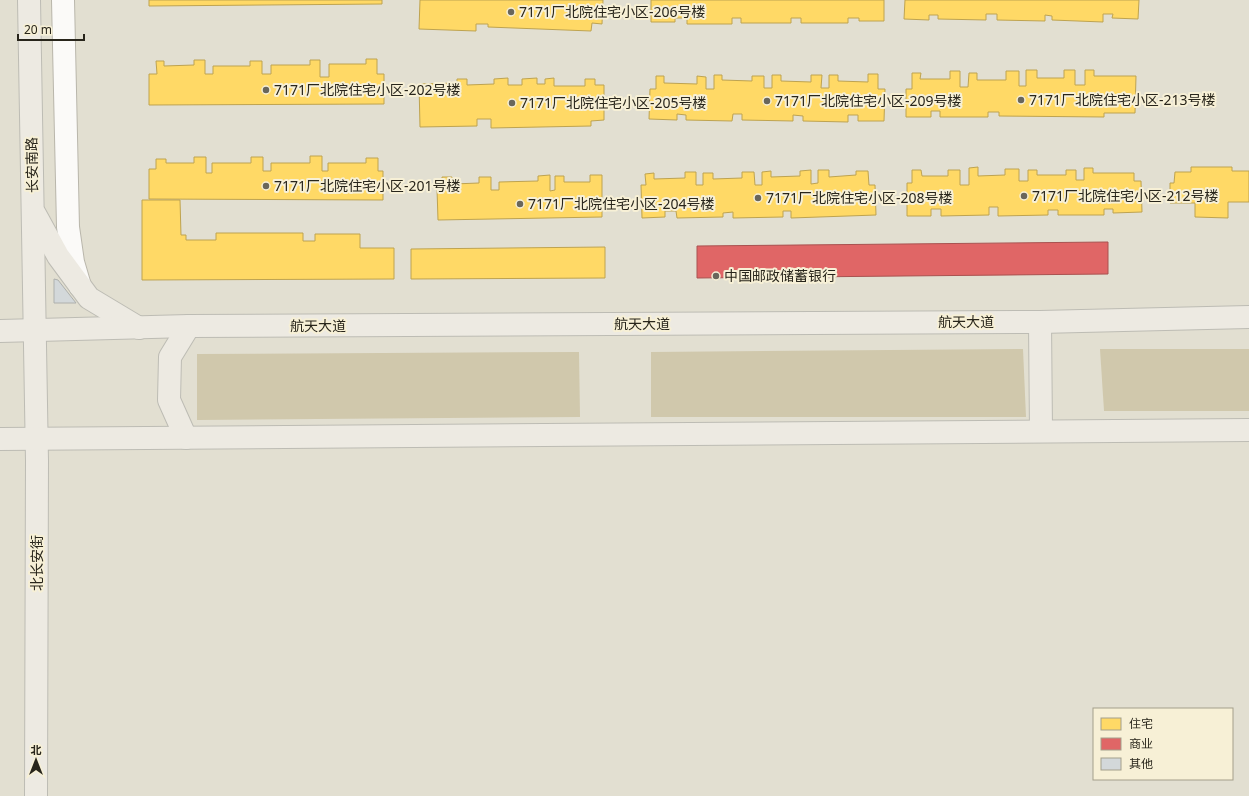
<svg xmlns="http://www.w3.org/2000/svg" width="1249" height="796" viewBox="0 0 1249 796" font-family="'Noto Sans','Noto Sans SC',sans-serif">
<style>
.green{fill:#d0c8ac}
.homes{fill:#ffd966;stroke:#bea350}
.shops{fill:#e06666;stroke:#a95250}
.building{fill:#d3d8da;stroke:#aeb0ad}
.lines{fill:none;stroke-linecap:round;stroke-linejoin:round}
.minor-casing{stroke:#b9b6ab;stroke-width:24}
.primary-casing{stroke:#bdbcb4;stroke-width:24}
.minor{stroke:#fbfaf8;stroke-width:22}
.primary{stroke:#edeae2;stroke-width:22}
.poi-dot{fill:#69665b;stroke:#f7f0d6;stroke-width:1.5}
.labels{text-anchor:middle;stroke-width:4;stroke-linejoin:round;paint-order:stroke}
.poi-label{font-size:14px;fill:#28251b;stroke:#f7f0d6;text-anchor:start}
.street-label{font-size:14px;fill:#28251b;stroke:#f7f0d6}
</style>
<rect width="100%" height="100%" fill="#e2dfd1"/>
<g class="green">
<path d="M1023 349 1026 417H651V352Z"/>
<path d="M1100 349H1249V411H1104Z"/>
<path d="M579 352 580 417 197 420V354Z"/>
</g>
<g class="homes">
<path d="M149 0H382V4L149 6Z"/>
<path d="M420 0H603L602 24 592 23 591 31 488 27V24H476V31L419 29Z"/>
<path d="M651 0H884V21H859V18H848V23H801V18H791V23H741V18H732V24H687V18H675V22H651Z"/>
<path d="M905 0H1139L1138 19 1112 18 1113 14H1103V22L1052 20V16L1045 15V21L997 20V14H986V20L938 19V15H929V20L904 19Z"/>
<path d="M366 59H377V74H384V104L149 105V74H157L156 61H164V66L194 65V60H205V74H213V66H250V61H262V74H271V65H310V60H320V77H329V64H366Z"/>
<path d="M1026 70H1037V78H1064V70H1075V85H1085V70H1094V76H1136L1135 113H1104V117L999 116V112H988V117H940V111H931V117H906V89H912V73H921L920 79H950V71H960V87H968L969 73H977V80H1006V71H1019V86H1026Z"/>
<path d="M868 74H878V89H885L884 121H858V115H848V122L803 121V116L793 115V121L742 120V114H733L732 121 686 120V115L677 114V120L649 119 650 89H656V76H664V83L697 84V76L706 77V89H714V75H722V80L752 81V76H764V88H772V75H781V81L811 82V75H822L821 88H829V75H838V81L868 82Z"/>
<path d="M508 78V85H522V79L537 78V84H545V79L554 78V86H585V79H595V85H604V120L591 121V126L491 128V119H477V126L420 127 419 84 457 83V79H467V85L494 84V79Z"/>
<path d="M310 156H322V171H328V163H366V158H378V171H383V200L149 199V169H156V159H166V163H194V157H206V173H212V163H251V157H263V171H271V163H310Z"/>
<path d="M978 167V176L1005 175V169H1019V181H1028V170H1037V175H1066V170H1076V180H1084V168H1093V173H1134V181H1141L1142 212 1113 213V209H1104V215H1058V210H1048V215L998 216V207H989V215L941 216V209H931V216H907V183H912V170H921L922 176H948V170H960V185H969V168Z"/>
<path d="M1191 167H1232V171H1249V202H1228V218L1195 217V203H1170V183H1174L1175 172H1191Z"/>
<path d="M811 170V184L818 183V170H829V177L856 175V171H868L869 185H875L876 215 791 218V211H783V217L733 218V212L723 213V217L677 218 676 211H665V217L642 218 641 185H646L645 174 654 173V179L685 178V172H696V185H703V173H713V179L742 178V172H754L755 185H762V172L771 171V177L800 176V171Z"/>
<path d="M550 175V191L555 190V176H564V182H590V175H602V217L438 220 437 189H442V177H452L453 184 479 183V177H491V190H499V182L538 181V176Z"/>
<path d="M142 200H180L181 235H186V240H216V233H303V241H315V234H360V248H394V279L142 280Z"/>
<path d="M605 247V278L411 279V249Z"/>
</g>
<path class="shops" d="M1108 242V274L697 278V246Z"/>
<path class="building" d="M54 279 58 280 76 303H54Z"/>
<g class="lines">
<defs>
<path id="minor" d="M63 0 68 227 73 262 80 286"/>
<g id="primary">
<path d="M29 0 37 461 36 796"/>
<path d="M35 214 58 256 89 298 139 328"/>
<path d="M1040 322 1041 431"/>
<path d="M0 331 189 326 1040 322 1249 317"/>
<path d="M186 438 169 400 170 357 189 326"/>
<path d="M0 439 1249 430"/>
</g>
</defs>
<use href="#minor" class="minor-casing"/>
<use href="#primary" class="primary-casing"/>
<use href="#minor" class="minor"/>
<use href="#primary" class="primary"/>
</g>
<g class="poi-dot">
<circle cx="511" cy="12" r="4"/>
<circle cx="266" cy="90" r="4"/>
<circle cx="1021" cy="100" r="4"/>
<circle cx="767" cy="101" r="4"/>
<circle cx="512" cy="103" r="4"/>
<circle cx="266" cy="186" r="4"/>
<circle cx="1024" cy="196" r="4"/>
<circle cx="758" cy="198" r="4"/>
<circle cx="520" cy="204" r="4"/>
<circle cx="716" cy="276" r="4"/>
</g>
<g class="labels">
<g class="poi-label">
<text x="519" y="17">7171厂北院住宅小区-206号楼</text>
<text x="274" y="95">7171厂北院住宅小区-202号楼</text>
<text x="1029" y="105">7171厂北院住宅小区-213号楼</text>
<text x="775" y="106">7171厂北院住宅小区-209号楼</text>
<text x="520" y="108">7171厂北院住宅小区-205号楼</text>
<text x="274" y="191">7171厂北院住宅小区-201号楼</text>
<text x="1032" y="201">7171厂北院住宅小区-212号楼</text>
<text x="766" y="203">7171厂北院住宅小区-208号楼</text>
<text x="528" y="209">7171厂北院住宅小区-204号楼</text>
<text x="724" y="281">中国邮政储蓄银行</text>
</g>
<g class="street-label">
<text transform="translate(32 165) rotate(-91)" y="5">长安南路</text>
<text x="966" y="327">航天大道</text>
<text x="642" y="329">航天大道</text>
<text x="318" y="331">航天大道</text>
<text transform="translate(37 563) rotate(-90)" y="5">北长安街</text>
</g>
</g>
<rect x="1093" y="708" width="140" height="72" fill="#f7f0d6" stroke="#a49f8b"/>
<rect x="1101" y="718" width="20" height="12" fill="#ffd966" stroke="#a49f8b"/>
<text x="1129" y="728" font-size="12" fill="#28251b">住宅</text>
<rect x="1101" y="738" width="20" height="12" fill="#e06666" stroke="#a49f8b"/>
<text x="1129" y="748" font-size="12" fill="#28251b">商业</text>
<rect x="1101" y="758" width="20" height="12" fill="#d3d8da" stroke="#a49f8b"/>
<text x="1129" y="768" font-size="12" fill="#28251b">其他</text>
<g transform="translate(36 760)" stroke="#f7f0d6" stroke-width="3" paint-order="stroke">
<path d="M0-3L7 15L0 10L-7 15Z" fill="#28251b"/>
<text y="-6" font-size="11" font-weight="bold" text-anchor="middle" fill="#28251b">北</text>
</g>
<path d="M18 34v6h66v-6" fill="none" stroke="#28251b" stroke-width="2"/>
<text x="24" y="34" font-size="12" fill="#28251b" stroke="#f7f0d6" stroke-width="3" paint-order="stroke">20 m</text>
</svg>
